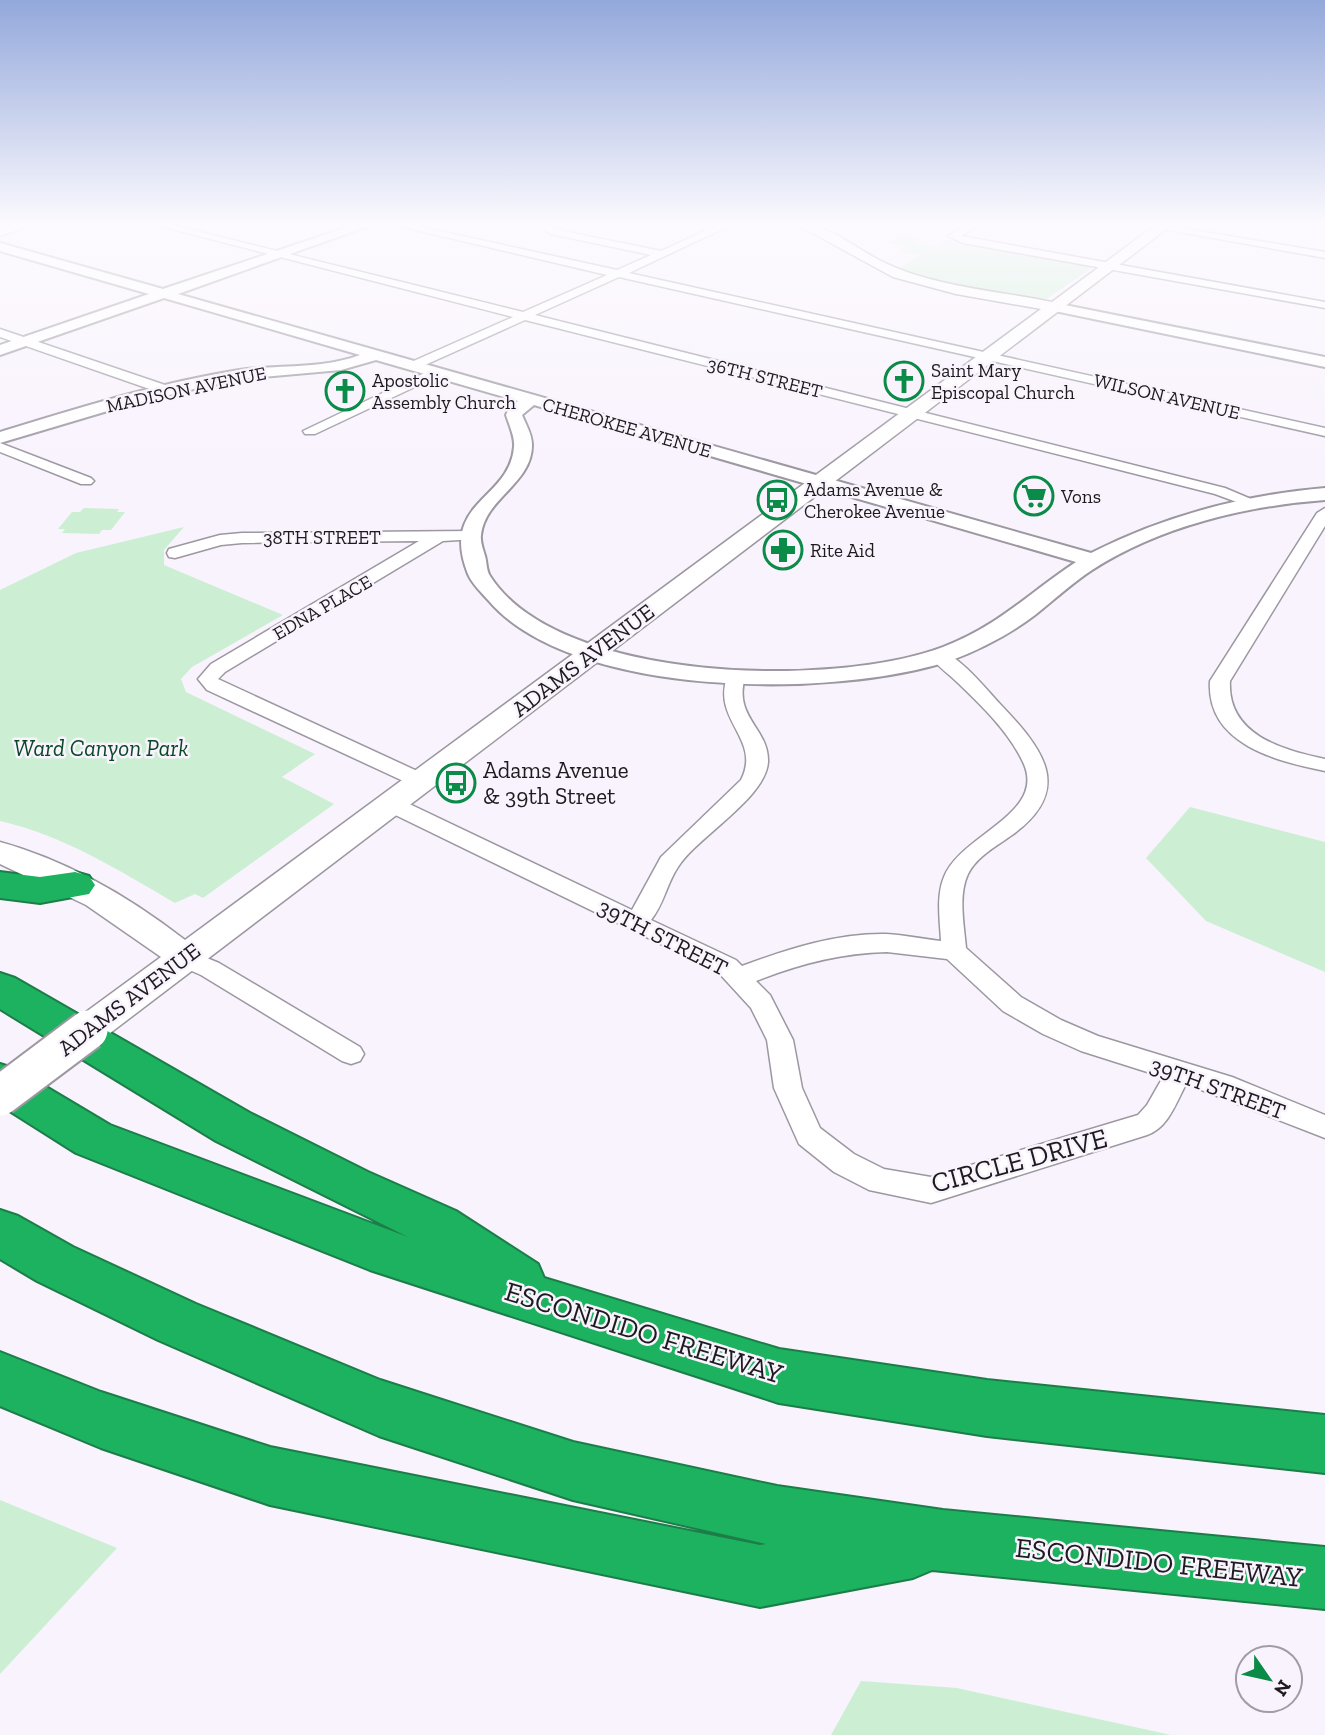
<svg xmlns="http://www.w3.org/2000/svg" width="1325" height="1735" viewBox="0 0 1325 1735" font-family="'Zilla Slab',serif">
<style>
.green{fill:#ccefd4}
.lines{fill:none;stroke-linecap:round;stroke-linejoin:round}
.minor-casing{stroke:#9c97a0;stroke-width:3}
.tertiary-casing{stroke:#9c97a0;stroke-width:4}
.secondary-casing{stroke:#9c97a0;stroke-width:3}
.motorway-casing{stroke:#1d7d49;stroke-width:4}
.minor{fill:#fff;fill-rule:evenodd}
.tertiary{fill:#fff;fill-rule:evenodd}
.secondary{fill:#fff;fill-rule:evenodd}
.motorway{fill:#1cb25f;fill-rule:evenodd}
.secondary-bridge-casing{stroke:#9c97a0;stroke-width:43;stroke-linecap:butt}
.secondary-bridge{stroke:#fff;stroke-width:39}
.labels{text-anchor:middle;stroke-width:5;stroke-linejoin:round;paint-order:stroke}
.far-poi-label{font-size:19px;fill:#1e1b1f;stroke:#f9f3fd;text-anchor:start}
.far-street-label{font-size:19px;fill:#1e1b1f;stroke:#f9f3fd}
.street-label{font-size:23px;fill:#1e1b1f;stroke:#f9f3fd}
.park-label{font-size:23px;font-style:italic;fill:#094824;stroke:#f9f3fd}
.poi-label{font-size:23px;fill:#1e1b1f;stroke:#f9f3fd;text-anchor:start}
.near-street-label{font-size:28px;fill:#1e1b1f;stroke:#f9f3fd}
</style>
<rect width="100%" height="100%" fill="#f9f3fd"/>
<g class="green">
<path d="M900 235 919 239 910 245 915 242 935 247 946 240 1095 266 1045 300C997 292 943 289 899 268L925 252 919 255 899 251 906 247 887 243Z"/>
<path d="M84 508 119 509 117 512H125L111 530H102L99 534 62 533 65 529H58L72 512H80Z"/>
<path d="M184 527 164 550V565L283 615 192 667 181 679 186 692 315 754 282 777 334 804 203 898 195 894 175 903C120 871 63 835 0 821V590L76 553Z"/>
<path d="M1190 807 1325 842V972L1206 921 1146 858Z"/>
<path d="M0 1500 117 1548 0 1674Z"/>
<path d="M861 1681 957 1688 1171 1735H831Z"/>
</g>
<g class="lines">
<defs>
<g id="minor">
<path d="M152 224H168L523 312 607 275 390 224H408L617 270 651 255 551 234 535 224H547L558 230 661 251 720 224H733L629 273 1325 428V436L619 277 535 315 1225 488 1258 502 1250 507 1215 494 525 320 414 370 408 366 409 363 513 317Z"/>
<path d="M969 224H981L961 236 1325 302V308L963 243 948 236Z"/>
<path d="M1135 224H1157L1325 252V258Z"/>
<path d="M0 329 171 387 173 390 171 393H161L0 337Z"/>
<path d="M435 368 441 372 440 375 315 434H305L303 431Z"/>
<path d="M0 443 91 478 94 481 91 484H81L0 452Z"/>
<path d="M1325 508V526L1230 681C1227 734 1281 750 1325 759V771C1276 761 1206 744 1210 681L1317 513Z"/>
<path d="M470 531 476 533 478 536 476 539 443 541 225 672 218 679 428 776 432 781 428 786H414L207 690 198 679 211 664 419 541 242 543 221 545 175 558 169 557 167 553 169 549 220 535 242 533Z"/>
<path d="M940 651C960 656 986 689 1000 704 1042 748 1076 789 1012 835 997 846 977 856 968 874 958 895 964 925 966 948L1021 997 1061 1020 1098 1036 1232 1077 1325 1115V1138L1186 1084C1176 1103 1168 1128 1147 1135L931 1203 869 1190 834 1172 799 1144 774 1088 767 1040 751 1008 718 972 383 809 380 804 383 799H399L632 910 661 857 741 780C762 739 712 721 727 677L736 671 745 677C733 718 769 728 768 762 766 798 697 837 678 867 667 883 664 904 651 920L736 960 742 966C788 949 837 933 886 934 905 935 923 939 941 941 940 921 936 896 944 877 961 834 1048 814 1023 762 1009 732 981 705 958 683 949 674 938 667 931 657ZM887 952 947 959 1003 1011 1043 1034 1081 1051 1163 1077 1147 1105 1138 1115 931 1177 884 1169 854 1154 820 1128 802 1088 793 1040 770 995 756 981C799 964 841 953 887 952Z"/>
<path d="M185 949 219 963 360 1047 364 1054 360 1061 351 1064 342 1061 201 975 176 964 173 958 176 952Z"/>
</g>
<g id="tertiary">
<path d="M357 224H374L178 294 1091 553C1164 516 1243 495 1325 488V500C1246 506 1160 526 1092 570 1072 583 1054 600 1035 615 1010 634 981 649 952 660 837 699 573 699 489 601 482 593 472 584 468 574 439 501 510 500 514 447 515 436 509 425 506 415L510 406 518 401 376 360 341 370 250 378 202 387 121 407 0 443V432C76 409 154 384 233 371 274 364 320 370 360 355L164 298 0 355V345L149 294 0 251V243L163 289ZM534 405 1076 562C1029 593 998 626 943 647 835 688 559 684 490 576 486 570 487 562 485 556 483 549 480 542 481 535 485 498 532 484 532 445 532 434 526 425 522 415Z"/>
<path d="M1055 303 1325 357V367L1050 310 1048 307Z"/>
</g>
<g id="secondary">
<path d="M13 224H35L0 236V228Z"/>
<path d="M796 224C827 223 852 246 879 260 932 287 994 290 1052 302L1157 224H1173L101 1040 88 1044 75 1040 70 1030 75 1020 161 957 86 905 0 864V842C66 860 131 898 185 940L1041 309 956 294 893 277Z"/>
</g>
<g id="motorway">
<path d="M0 872 40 877 75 872 89 876 95 885 89 894 40 903 0 898Z"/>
<path d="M0 973 15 978 250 1113 368 1172 456 1211 538 1264 544 1278 779 1349 987 1380 1325 1415V1473L987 1436 779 1403 370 1270 76 1153 0 1105V1064L16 1069 110 1125 408 1237 216 1141 0 1009Z"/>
<path d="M0 1210 18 1216 73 1247 196 1304 380 1380 573 1442 777 1486 943 1510 1325 1547V1609L932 1570 913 1578 760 1607 270 1505 101 1448 0 1406V1352L101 1392 270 1447 760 1545 766 1544 573 1500 379 1436 158 1340 37 1281 0 1259Z"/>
</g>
</defs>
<use href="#minor" class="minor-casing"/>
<use href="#tertiary" class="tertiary-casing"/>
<use href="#secondary" class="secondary-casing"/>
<use href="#motorway" class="motorway-casing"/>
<use href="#minor" class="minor"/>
<use href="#tertiary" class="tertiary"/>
<use href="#secondary" class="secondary"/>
<use href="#motorway" class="motorway"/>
<defs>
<path id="secondary-bridge" d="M0 1096 88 1030"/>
</defs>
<use href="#secondary-bridge" class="secondary-bridge-casing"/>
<use href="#secondary-bridge" class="secondary-bridge"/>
</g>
<linearGradient id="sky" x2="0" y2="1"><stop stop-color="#93a8db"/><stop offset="0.48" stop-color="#fcfafe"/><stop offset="1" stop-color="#fcfafe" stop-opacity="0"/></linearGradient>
<rect width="1325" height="467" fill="url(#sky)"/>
<defs>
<symbol id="church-ring" viewBox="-11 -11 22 22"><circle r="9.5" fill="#f9f3fd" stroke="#0b8b48" stroke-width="1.5"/><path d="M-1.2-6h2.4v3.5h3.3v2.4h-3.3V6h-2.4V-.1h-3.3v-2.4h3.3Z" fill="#0b8b48"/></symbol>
<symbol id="supermarket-ring" viewBox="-11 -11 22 22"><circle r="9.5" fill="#f9f3fd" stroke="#0b8b48" stroke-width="1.5"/><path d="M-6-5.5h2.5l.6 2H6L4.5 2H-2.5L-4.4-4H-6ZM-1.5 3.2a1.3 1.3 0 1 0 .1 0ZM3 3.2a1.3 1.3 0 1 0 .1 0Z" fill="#0b8b48"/></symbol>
<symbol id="bus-ring" viewBox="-11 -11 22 22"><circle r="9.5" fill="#f9f3fd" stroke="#0b8b48" stroke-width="1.5"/><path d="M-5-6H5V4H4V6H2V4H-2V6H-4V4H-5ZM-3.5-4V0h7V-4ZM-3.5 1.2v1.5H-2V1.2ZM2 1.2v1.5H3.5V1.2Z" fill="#0b8b48"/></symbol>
<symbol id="pharmacy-ring" viewBox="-11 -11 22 22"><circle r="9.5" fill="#f9f3fd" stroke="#0b8b48" stroke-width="1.5"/><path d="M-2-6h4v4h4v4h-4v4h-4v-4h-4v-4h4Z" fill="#0b8b48"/></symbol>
</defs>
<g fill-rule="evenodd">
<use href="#church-ring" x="882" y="359" width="44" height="44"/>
<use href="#church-ring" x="323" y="369" width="44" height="44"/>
<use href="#supermarket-ring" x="1012" y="474" width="44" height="44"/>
<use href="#bus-ring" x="755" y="478" width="44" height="44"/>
<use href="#pharmacy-ring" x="761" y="528" width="44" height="44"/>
<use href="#bus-ring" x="434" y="761" width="44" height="44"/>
</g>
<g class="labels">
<g class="far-poi-label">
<text x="931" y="377">Saint Mary<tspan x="931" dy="22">Episcopal Church</tspan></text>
<text x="372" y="387">Apostolic<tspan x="372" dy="22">Assembly Church</tspan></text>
<text x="804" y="496">Adams Avenue &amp;<tspan x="804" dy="22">Cherokee Avenue</tspan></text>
<text x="1061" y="503">Vons</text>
<text x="810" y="557">Rite Aid</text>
</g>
<g class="far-street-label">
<text transform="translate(765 377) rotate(14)" y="7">36TH STREET</text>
<text transform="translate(186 389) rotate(-12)" y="7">MADISON AVENUE</text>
<text transform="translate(1167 396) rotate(13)" y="7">WILSON AVENUE</text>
<text transform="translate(627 427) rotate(16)" y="7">CHEROKEE AVENUE</text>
<text x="322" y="544">38TH STREET</text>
<text transform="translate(322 607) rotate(-30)" y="7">EDNA PLACE</text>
</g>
<g class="street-label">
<text transform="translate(583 660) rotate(-37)" y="8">ADAMS AVENUE</text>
<text transform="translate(663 937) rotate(27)" y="8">39TH STREET</text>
<text transform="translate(129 999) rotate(-37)" y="8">ADAMS AVENUE</text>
<text transform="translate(1218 1088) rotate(20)" y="8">39TH STREET</text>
</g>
<g class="park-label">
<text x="101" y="756">Ward Canyon Park</text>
</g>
<g class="poi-label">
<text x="483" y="778">Adams Avenue<tspan x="483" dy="26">&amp; 39th Street</tspan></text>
</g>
<g class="near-street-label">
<text transform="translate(1019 1160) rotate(-15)" y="10">CIRCLE DRIVE</text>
<text transform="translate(644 1332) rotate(17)" y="10">ESCONDIDO FREEWAY</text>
<text transform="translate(1159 1562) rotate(6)" y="10">ESCONDIDO FREEWAY</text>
</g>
</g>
<g transform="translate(1269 1679) rotate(124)"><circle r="33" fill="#f9f3fd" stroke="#a19da4" stroke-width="2"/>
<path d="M0-5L12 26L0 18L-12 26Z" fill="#0b8b48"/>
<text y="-10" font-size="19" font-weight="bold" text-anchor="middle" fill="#1e1b1f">N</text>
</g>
</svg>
